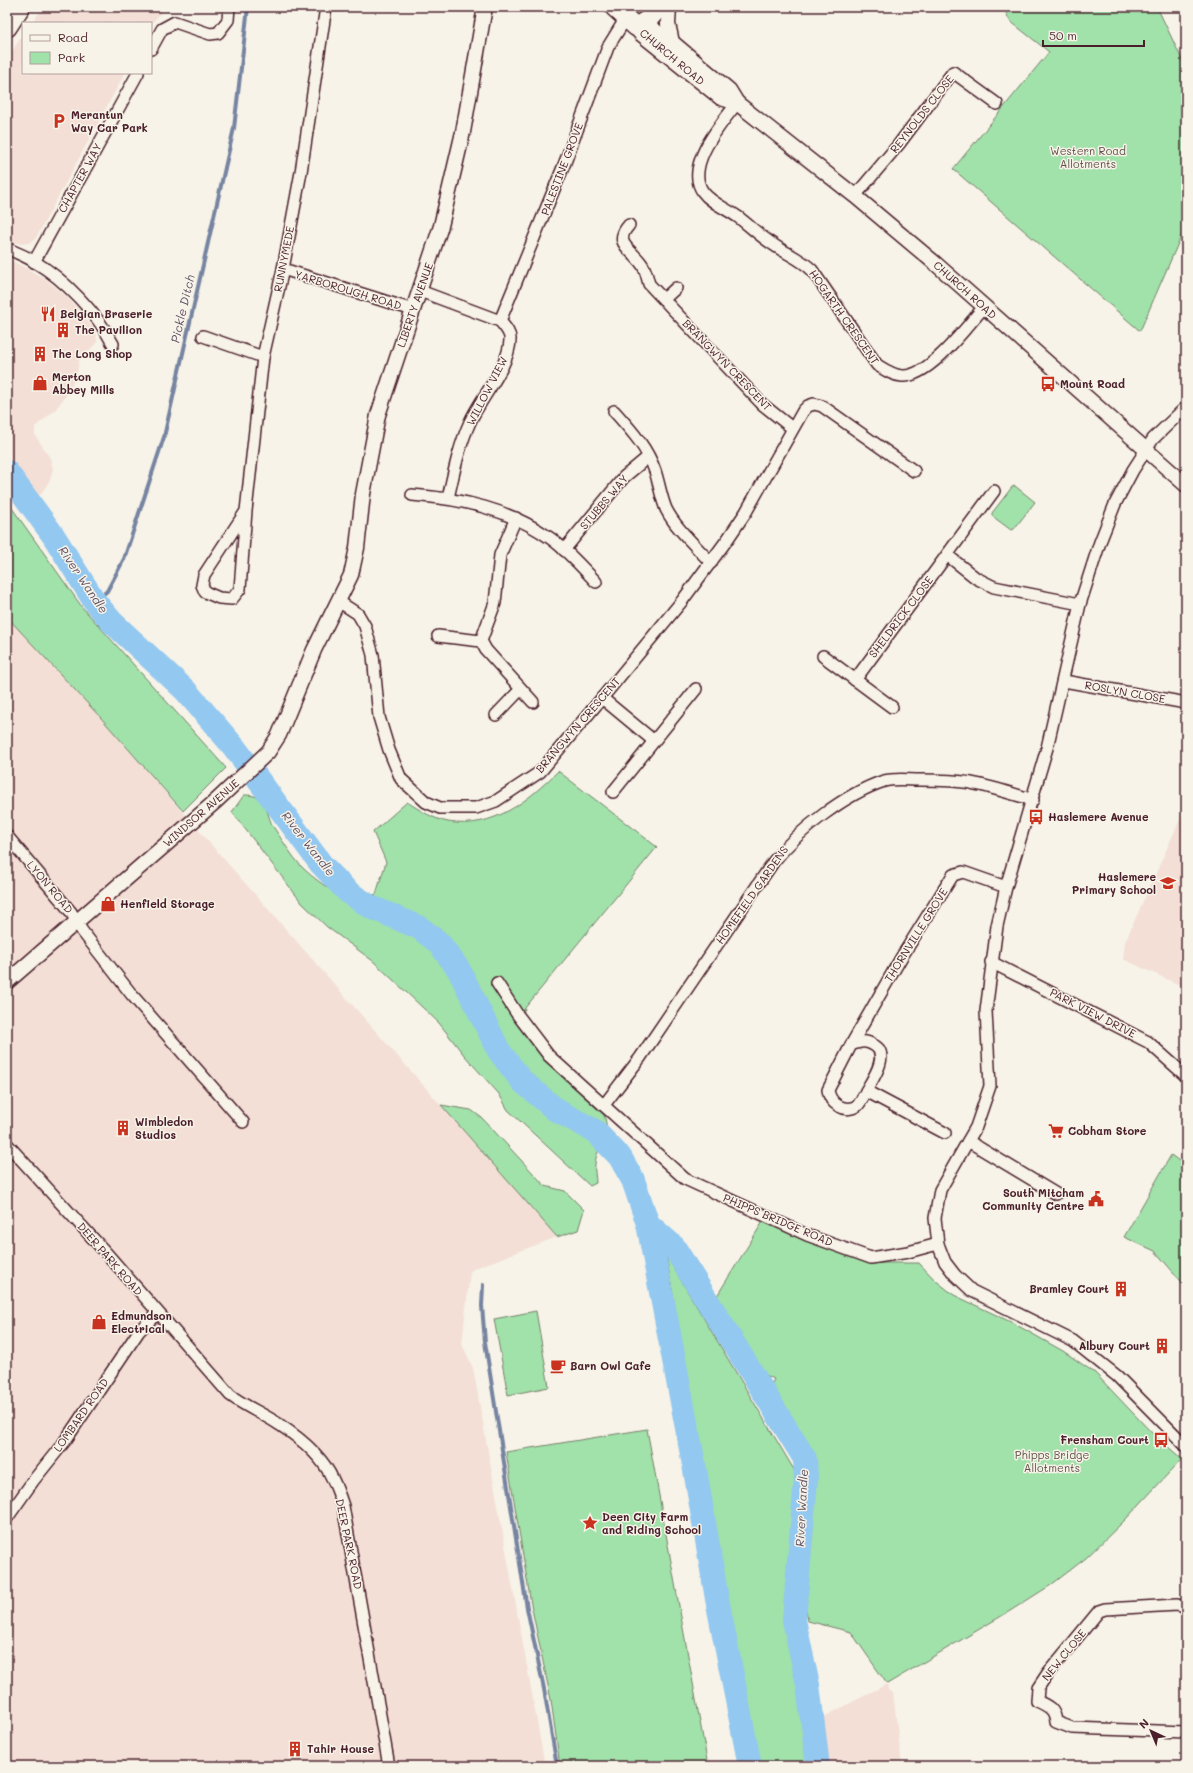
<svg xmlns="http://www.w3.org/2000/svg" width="1193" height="1773" viewBox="0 0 1193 1773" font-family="Mali,sans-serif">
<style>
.built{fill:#f3dfd5}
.green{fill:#a1e1aa;stroke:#76806a}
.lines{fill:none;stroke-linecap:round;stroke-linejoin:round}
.stream{stroke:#7684a1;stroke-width:4}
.river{stroke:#93c8f0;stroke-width:24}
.minor-casing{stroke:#4a1f2b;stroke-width:14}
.tertiary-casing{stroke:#4a1f2b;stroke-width:17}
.primary-casing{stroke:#4a1f2b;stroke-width:21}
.trunk-casing{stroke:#4a1f2b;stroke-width:22}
.minor{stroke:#f7f3e8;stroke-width:11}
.tertiary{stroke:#f7f3e8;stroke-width:14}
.primary{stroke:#f7f3e8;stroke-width:18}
.trunk{stroke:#f7f3e8;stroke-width:19}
.labels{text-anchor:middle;stroke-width:3;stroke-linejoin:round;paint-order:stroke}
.street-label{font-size:11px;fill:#4a1f2b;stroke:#f7f3e8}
.poi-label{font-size:11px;font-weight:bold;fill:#4a1f2b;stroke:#f7f3e8;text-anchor:start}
.park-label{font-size:11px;fill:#60504b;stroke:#f7f3e8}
.water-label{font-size:12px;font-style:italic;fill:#605266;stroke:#f7f3e8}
</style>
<rect width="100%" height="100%" fill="#f7f3e8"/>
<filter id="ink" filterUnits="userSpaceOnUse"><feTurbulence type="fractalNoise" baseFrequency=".025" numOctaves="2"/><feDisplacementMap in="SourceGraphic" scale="8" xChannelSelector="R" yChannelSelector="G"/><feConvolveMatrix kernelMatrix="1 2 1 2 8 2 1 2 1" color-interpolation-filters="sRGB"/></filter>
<g filter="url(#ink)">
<g class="built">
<path d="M43 7H166L151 24 32 23Z"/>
<path d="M23 35V73H125L36 238 29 243 22 244 12 242 7 237V58Z"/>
<path d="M7 258 47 280 70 300 96 331 97 342 79 361 77 373 68 393 54 411 35 427V435L50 458 53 469 50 480 39 497 7 460Z"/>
<path d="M7 617 101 718 200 832 557 1237 473 1269 470 1272 462 1344 473 1368 545 1766H7Z"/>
<path d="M1186 806V988L1123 959 1125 942Z"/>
<path d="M887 1684 888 1690 893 1693 902 1766H824L818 1720Z"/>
</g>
<g class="green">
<path d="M1003 7H1157L1186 68V225L1140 331 953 169 1049 52 1010 21Z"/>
<path d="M1015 486 1035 502 1014 529 1011 530 992 516V513L1012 487Z"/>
<path d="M7 501 82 607 226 768 183 811 101 718 7 617Z"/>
<path d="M558 771 657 847 525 1008 520 1022 557 1071 604 1115C612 1137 597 1144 595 1164 594 1170 596 1177 596 1183L590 1186 508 1110 499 1094 464 1055 439 1023 373 961 327 927 302 903 232 812 244 795C269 794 265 814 274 828 283 841 291 855 301 866 313 879 336 893 351 904L376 894 386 862 373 832 407 802C420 810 433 819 448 822 493 830 529 800 558 771Z"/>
<path d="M441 1105 471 1110 482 1118 545 1186 565 1191 584 1210 578 1230 557 1237Z"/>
<path d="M1171 1155 1186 1166V1287L1155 1251 1124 1237Z"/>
<path d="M764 1220 869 1263H919L935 1280 954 1295 1013 1323 1063 1351 1095 1373 1150 1431 1182 1459 1125 1520 1086 1558 1051 1585 1010 1611 887 1684 851 1632 808 1621 806 1609 816 1473 795 1425 769 1383H772L774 1379 764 1374 715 1299Z"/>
<path d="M666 1255 796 1473 789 1598 808 1766H759L704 1472Z"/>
<path d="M536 1311 549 1387 508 1395 494 1319Z"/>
<path d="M647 1429 708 1766H560L551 1700 531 1604 506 1452Z"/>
</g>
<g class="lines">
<g class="stream">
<path d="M95 602 107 591 124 559 164 437 234 128 248 7"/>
<path d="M483 1285 482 1306 485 1342 527 1608 544 1689 557 1766"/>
</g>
<g class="river">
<path d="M7 472 53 535 95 602 112 622 185 690 234 747 321 864 348 892 371 907 420 928 439 943 459 970 499 1051 522 1081 556 1110 595 1131 620 1157 633 1180 648 1224 695 1470 717 1599 750 1766"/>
<path d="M648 1224 674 1247 805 1459 806 1479 794 1620 808 1685 818 1766"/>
</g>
<defs>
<g id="minor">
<path d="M151 49 162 29 175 22 210 34 218 33 228 20 229 7"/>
<path d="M737 103C721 124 684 166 703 192 711 203 727 209 738 217 750 226 761 237 774 245 787 254 801 259 812 270L877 365C885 370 892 375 902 376 929 378 967 326 984 307"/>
<path d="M855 196 899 144 953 72 997 104"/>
<path d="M629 225C613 243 630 248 641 263 646 269 647 277 649 284L762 404 792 428"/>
<path d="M7 248C16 253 26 256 35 262 64 279 97 313 113 344"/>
<path d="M34 262 138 73"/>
<path d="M283 269 413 310"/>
<path d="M420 291 500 321C504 326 511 333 510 340 509 367 481 397 470 422 459 446 454 472 448 498"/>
<path d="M664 299 676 288"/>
<path d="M500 321 564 165 608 47 626 18"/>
<path d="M203 336 263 357"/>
<path d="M1186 407 1153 439 1133 470 1115 504 1100 542 1080 604 1047 748 1006 887 997 926 986 1011 990 1086 976 1127 940 1190 935 1218 938 1244 945 1262 955 1275 972 1291 1073 1341 1117 1376 1186 1446"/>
<path d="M614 411C630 429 647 447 655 471 659 483 661 497 666 509 676 529 696 546 711 563"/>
<path d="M412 495C462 499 509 509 550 538 567 550 582 567 596 582"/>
<path d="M246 511 204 575 202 585 205 592 219 598 232 599 240 589 246 511 263 357 283 269 301 172 326 7"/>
<path d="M564 550 624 477 648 457"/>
<path d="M947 555 994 491"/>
<path d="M338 601 358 614 365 626 373 655 379 717 389 750 401 779 426 802 440 808H476L496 801 540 772 602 698 682 601 727 540 746 512 803 411 808 406 814 404 822 406 914 471"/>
<path d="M438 636 481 641 486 650 533 702"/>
<path d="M481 641 495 603 500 555 516 518"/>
<path d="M823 656 892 707"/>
<path d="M855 680 947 555 976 578 994 587 1080 604"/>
<path d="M1064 681 1186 703"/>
<path d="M602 698 654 741"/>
<path d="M496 715 520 690"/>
<path d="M613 792 696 689"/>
<path d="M7 836 71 912 82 931 132 995 243 1122"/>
<path d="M991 962 1148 1042 1186 1076"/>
<path d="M497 983 517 1014 549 1056 685 1179 807 1235 871 1258 908 1252 938 1244"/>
<path d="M851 1045 901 958 953 875 963 872 1006 887"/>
<path d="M866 1091C872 1080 890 1055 875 1046 866 1040 861 1041 851 1045L828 1090C830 1104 845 1114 858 1105 861 1102 864 1095 866 1091L945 1133"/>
<path d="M604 1105 640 1058 774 861C799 830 845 794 884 781 895 778 908 780 920 780 937 780 954 780 971 783 992 787 1013 794 1033 800"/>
<path d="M968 1141 1056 1194"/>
<path d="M7 1144 108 1255 230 1395C247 1408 263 1413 280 1425 300 1438 323 1457 333 1480 337 1488 340 1497 343 1506L389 1766"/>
<path d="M7 1518 33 1481 65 1441 139 1331 157 1313"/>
<path d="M1186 1608 1177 1605 1105 1609 1099 1611 1048 1673 1038 1688 1037 1701C1048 1706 1055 1709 1056 1722L1072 1728 1186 1732"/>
</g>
<g id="tertiary">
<path d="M669 7 668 24 672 42"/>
<path d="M636 27 640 33 721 98 737 103 855 196 936 264 1186 485"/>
<path d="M636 27H650L672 42 729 90 737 103"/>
<path d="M7 982 216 801 268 752 279 735 314 650 351 575 357 548 363 494 378 415 441 226 463 132 485 7"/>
</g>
<path id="primary" d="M614 7 636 27 651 17 660 7"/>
<path id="trunk" d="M7 27 20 7"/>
</defs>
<use href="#minor" class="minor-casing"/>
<use href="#tertiary" class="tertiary-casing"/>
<use href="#primary" class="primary-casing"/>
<use href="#trunk" class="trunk-casing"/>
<use href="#minor" class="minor"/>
<use href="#tertiary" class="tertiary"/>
<use href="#primary" class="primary"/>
<use href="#trunk" class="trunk"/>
</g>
</g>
<defs>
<symbol id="parking-bare" viewBox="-9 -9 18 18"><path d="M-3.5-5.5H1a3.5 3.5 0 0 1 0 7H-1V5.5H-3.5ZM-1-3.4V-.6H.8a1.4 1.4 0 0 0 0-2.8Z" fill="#c8321e" stroke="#f7f3e8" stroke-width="2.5" paint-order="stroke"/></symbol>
<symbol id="restaurant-bare" viewBox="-9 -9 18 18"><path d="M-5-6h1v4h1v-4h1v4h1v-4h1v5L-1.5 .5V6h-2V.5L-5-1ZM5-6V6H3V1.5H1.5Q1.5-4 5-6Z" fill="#c8321e" stroke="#f7f3e8" stroke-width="2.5" paint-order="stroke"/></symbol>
<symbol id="building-bare" viewBox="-9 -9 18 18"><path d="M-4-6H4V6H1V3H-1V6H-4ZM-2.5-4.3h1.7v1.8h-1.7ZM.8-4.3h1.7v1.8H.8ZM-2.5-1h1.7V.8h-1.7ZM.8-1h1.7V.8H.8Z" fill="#c8321e" stroke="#f7f3e8" stroke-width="2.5" paint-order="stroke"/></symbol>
<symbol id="shop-bare" viewBox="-9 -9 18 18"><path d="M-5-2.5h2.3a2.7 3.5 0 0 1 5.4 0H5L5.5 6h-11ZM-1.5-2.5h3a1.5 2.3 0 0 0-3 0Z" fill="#c8321e" stroke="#f7f3e8" stroke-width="2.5" paint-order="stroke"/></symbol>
<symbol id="bus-bare" viewBox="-9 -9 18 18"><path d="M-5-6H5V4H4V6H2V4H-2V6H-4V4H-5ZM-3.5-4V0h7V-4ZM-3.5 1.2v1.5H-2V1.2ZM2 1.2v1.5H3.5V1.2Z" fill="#c8321e" stroke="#f7f3e8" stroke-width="2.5" paint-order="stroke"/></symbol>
<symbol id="school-bare" viewBox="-9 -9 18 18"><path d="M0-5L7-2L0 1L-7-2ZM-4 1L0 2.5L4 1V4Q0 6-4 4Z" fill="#c8321e" stroke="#f7f3e8" stroke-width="2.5" paint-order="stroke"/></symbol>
<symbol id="supermarket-bare" viewBox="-9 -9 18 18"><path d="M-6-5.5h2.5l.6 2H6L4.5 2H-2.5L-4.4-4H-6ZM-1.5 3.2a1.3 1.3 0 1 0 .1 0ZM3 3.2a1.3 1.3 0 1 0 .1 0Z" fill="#c8321e" stroke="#f7f3e8" stroke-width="2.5" paint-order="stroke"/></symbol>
<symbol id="civic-bare" viewBox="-9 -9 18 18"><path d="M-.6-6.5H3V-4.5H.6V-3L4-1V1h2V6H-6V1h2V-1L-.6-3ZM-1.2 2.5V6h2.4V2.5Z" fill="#c8321e" stroke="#f7f3e8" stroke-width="2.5" paint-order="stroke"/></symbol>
<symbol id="cafe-bare" viewBox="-9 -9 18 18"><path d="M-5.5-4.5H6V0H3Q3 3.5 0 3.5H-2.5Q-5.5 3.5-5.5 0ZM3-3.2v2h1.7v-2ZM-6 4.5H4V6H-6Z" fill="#c8321e" stroke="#f7f3e8" stroke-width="2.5" paint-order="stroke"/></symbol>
<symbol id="sight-bare" viewBox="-9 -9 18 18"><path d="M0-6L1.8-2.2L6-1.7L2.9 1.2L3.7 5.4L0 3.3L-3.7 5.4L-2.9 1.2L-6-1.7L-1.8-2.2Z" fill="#c8321e" stroke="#f7f3e8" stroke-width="2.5" paint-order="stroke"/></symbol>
</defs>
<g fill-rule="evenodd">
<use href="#parking-bare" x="48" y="110" width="22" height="22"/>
<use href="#restaurant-bare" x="37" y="303" width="22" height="22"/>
<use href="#building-bare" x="52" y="319" width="22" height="22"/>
<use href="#building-bare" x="29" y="343" width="22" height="22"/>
<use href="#shop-bare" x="29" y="372" width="22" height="22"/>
<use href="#bus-bare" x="1037" y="373" width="22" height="22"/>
<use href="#bus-bare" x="1025" y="806" width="22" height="22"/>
<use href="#school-bare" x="1157" y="872" width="22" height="22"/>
<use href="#shop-bare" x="97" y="893" width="22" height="22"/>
<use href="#building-bare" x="112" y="1117" width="22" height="22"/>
<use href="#supermarket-bare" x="1045" y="1120" width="22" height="22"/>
<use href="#civic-bare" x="1085" y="1188" width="22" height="22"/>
<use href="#building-bare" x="1110" y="1278" width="22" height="22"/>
<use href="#shop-bare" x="88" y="1311" width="22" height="22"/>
<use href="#building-bare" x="1151" y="1335" width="22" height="22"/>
<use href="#cafe-bare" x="547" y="1355" width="22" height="22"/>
<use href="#bus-bare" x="1150" y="1429" width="22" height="22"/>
<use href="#sight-bare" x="579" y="1512" width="22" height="22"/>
<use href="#building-bare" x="284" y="1738" width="22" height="22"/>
</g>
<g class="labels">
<g class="street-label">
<text transform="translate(672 57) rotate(40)" y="4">CHURCH ROAD</text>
<text transform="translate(922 114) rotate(-52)" y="4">REYNOLDS CLOSE</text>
<text transform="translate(562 169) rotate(-69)" y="4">PALESTINE GROVE</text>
<text transform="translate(80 178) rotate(-61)" y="4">CHAPTER WAY</text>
<text transform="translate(284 259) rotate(-79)" y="4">RUNNYMEDE</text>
<text transform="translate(348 290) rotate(17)" y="4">YARBOROUGH ROAD</text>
<text transform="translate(965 290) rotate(42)" y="4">CHURCH ROAD</text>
<text transform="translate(415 305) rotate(-71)" y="4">LIBERTY AVENUE</text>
<text transform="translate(844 317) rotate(55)" y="4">HOGARTH CRESCENT</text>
<text transform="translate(727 365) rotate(46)" y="4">BRANGWYN CRESCENT</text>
<text transform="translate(487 391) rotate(-63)" y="4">WILLOW VIEW</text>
<text transform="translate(604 502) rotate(-50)" y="4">STUBBS WAY</text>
<text transform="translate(901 617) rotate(-53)" y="4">SHELDRICK CLOSE</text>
<text transform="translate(1125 692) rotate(10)" y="4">ROSLYN CLOSE</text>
<text transform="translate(578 725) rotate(-49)" y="4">BRANGWYN CRESCENT</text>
<text transform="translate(201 813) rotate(-41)" y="4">WINDSOR AVENUE</text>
<text transform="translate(50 887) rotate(50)" y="4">LYON ROAD</text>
<text transform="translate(752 895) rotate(-55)" y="4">HOMEFIELD GARDENS</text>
<text transform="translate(916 935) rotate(-58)" y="4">THORNVILLE GROVE</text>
<text transform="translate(1093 1013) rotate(27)" y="4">PARK VIEW DRIVE</text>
<text transform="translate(778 1220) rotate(23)" y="4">PHIPPS BRIDGE ROAD</text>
<text transform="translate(110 1259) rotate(49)" y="4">DEER PARK ROAD</text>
<text transform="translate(81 1415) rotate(-55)" y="4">LOMBARD ROAD</text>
<text transform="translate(349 1544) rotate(78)" y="4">DEER PARK ROAD</text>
<text transform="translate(1064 1655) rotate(-51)" y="4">NEW CLOSE</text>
</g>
<g class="poi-label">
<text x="71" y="119">Merantun<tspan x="71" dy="13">Way Car Park</tspan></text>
<text x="60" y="318">Belgian Braserie</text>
<text x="75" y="334">The Pavilion</text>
<text x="52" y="358">The Long Shop</text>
<text x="52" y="381">Merton<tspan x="52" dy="13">Abbey Mills</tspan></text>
<text x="1060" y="388">Mount Road</text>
<text x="1048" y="821">Haslemere Avenue</text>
<text x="1156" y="881" text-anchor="end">Haslemere<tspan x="1156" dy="13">Primary School</tspan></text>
<text x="120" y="908">Henfield Storage</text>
<text x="135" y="1126">Wimbledon<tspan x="135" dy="13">Studios</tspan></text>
<text x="1068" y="1135">Cobham Store</text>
<text x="1084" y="1197" text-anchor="end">South Mitcham<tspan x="1084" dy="13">Community Centre</tspan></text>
<text x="1109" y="1293" text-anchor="end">Bramley Court</text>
<text x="111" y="1320">Edmundson<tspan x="111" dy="13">Electrical</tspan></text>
<text x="1150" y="1350" text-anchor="end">Albury Court</text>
<text x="570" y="1370">Barn Owl Cafe</text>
<text x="1149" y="1444" text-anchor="end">Frensham Court</text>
<text x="602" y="1521">Deen City Farm<tspan x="602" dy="13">and Riding School</tspan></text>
<text x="307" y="1753">Tahir House</text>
</g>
<g class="park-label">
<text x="1088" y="155">Western Road<tspan x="1088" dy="13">Allotments</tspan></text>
<text x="1052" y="1459">Phipps Bridge<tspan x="1052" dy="13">Allotments</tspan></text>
</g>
<g class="water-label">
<text transform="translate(183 309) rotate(-77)" y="4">Pickle Ditch</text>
<text transform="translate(83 580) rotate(56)" y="4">River Wandle</text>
<text transform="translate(308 844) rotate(52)" y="4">River Wandle</text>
<text transform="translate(802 1508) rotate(-87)" y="4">River Wandle</text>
</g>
</g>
<rect width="1193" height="1773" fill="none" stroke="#f7f3e8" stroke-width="24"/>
<rect x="12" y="12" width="1169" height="1749" fill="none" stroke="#4a1f2b" stroke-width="1.5" filter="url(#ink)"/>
<rect x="22" y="22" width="130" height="52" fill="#f7f3e8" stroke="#b29e9c"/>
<rect x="30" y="35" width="20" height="6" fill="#f7f3e8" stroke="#b29e9c"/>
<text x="58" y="42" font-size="12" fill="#4a1f2b">Road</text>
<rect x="30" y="52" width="20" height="12" fill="#a1e1aa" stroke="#b29e9c"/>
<text x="58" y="62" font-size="12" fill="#4a1f2b">Park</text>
<g transform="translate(1151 1731) rotate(316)" stroke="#f7f3e8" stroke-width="3" paint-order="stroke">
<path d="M0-3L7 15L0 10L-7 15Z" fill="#4a1f2b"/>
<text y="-6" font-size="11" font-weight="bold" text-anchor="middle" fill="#4a1f2b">N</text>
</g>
<path d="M1043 40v6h101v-6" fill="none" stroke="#4a1f2b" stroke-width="2"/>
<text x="1049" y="40" font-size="12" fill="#4a1f2b" stroke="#f7f3e8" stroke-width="3" paint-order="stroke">50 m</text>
</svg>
